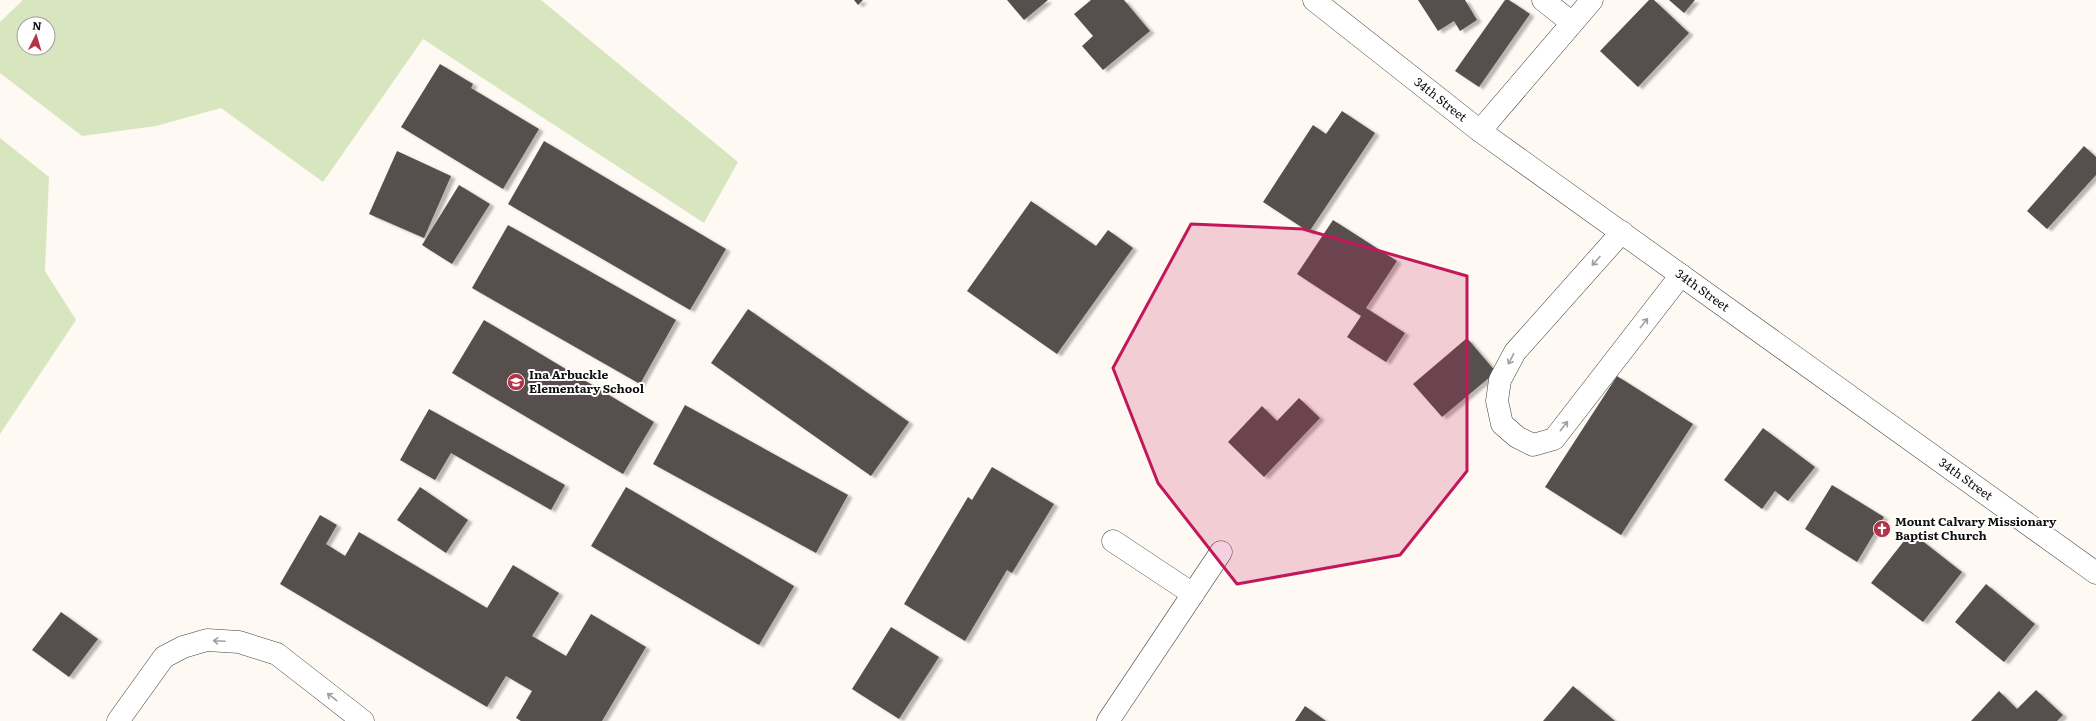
<svg xmlns="http://www.w3.org/2000/svg" width="2096" height="721" viewBox="0 0 2096 721" font-family="Literata,serif">
<style>
.green{fill:#d8e6bf;fill-rule:evenodd}
.building{fill:#57504d;filter:url(#shadow)}
.lines{fill:none;stroke-linecap:round;stroke-linejoin:round}
.minor-casing{stroke:#424242;stroke-width:23}
.minor{stroke:#fff;stroke-width:22}
.oneway{stroke:#9f9f9f}
.marked{fill:#c2185b;fill-opacity:0.2;stroke:#c2185b;stroke-width:3;stroke-linejoin:round}
.labels{text-anchor:middle;stroke-width:4;stroke-linejoin:round;paint-order:stroke}
.street-label{font-size:12px;fill:#0f0f0f;stroke:#fff}
.poi-label{font-size:12px;font-weight:bold;fill:#0f0f0f;stroke:#fff;text-anchor:start}
</style>
<defs>
<filter id="shadow"><feDropShadow dx="4.5" dy="2.5" stdDeviation="1" flood-color="#0004"/></filter>
</defs>
<rect width="100%" height="100%" fill="#fefaf3"/>
<g class="green">
<path d="M23 0H541L738 162 704 223 423 39 323 182 221 108 156 126 82 136 0 73V22ZM24 24H48V48H24Z"/>
<path d="M0 138 49 177 45 271 76 320 0 434Z"/>
</g>
<g class="building">
<path d="M854 0H863L858 5Z"/>
<path d="M1007 0H1048L1024 20Z"/>
<path d="M1091 0H1124L1150 31 1103 70 1082 46 1093 36 1074 14Z"/>
<path d="M1418 0H1465L1477 20 1460 31 1454 21 1438 31Z"/>
<path d="M1505 0H1509L1530 14 1479 87 1455 71Z"/>
<path d="M1649 0H1654L1689 33 1638 87 1600 51Z"/>
<path d="M1669 0H1695L1684 13Z"/>
<path d="M440 64 473 84 471 88 539 129 503 189 401 127Z"/>
<path d="M1342 111 1375 133 1309 232 1263 202 1313 125 1326 134Z"/>
<path d="M544 141 726 249 690 310 508 204Z"/>
<path d="M2084 146 2096 157V175L2047 229 2027 211Z"/>
<path d="M397 151 451 176 424 238 369 214Z"/>
<path d="M459 185 490 204 452 264 422 245Z"/>
<path d="M1031 201 1096 246 1108 230 1133 248 1057 354 967 291Z"/>
<path d="M1333 220 1397 261 1366 308 1405 333 1386 362 1347 337 1361 316 1297 274Z"/>
<path d="M508 225 676 320 640 384 472 288Z"/>
<path d="M748 309 909 422 871 476 711 363Z"/>
<path d="M484 320 654 422 623 474 452 373Z"/>
<path d="M1467 338 1496 372 1442 417 1413 384Z"/>
<path d="M1617 376 1693 424 1621 535 1545 487Z"/>
<path d="M1299 398 1320 418 1264 477 1228 442 1262 406 1277 421Z"/>
<path d="M685 405 848 495 816 553 653 464Z"/>
<path d="M429 409 565 485 551 510 451 453 435 480 400 460Z"/>
<path d="M1763 428 1815 467 1788 501 1775 491 1762 509 1724 480Z"/>
<path d="M992 467 1054 504 1012 573 1007 570 965 641 904 604 968 497 972 500Z"/>
<path d="M1832 485 1884 517 1857 562 1805 529Z"/>
<path d="M420 487 468 520 446 553 397 520Z"/>
<path d="M626 487 794 586 759 645 591 546Z"/>
<path d="M320 515 337 525 326 544 345 556 359 532 487 608 513 565 559 593 532 636 566 656 591 614 646 647 602 721H521L516 718 532 691 506 676 487 707 280 584Z"/>
<path d="M1911 532 1962 572 1923 622 1871 583Z"/>
<path d="M1986 584 2035 624 2004 662 1955 622Z"/>
<path d="M61 612 98 639 69 677 32 650Z"/>
<path d="M891 627 939 657 899 719 852 689Z"/>
<path d="M1573 686 1615 721H1543Z"/>
<path d="M2036 690 2063 715 2057 721H1971L1999 691 2017 709Z"/>
<path d="M1305 706 1326 721H1295Z"/>
</g>
<g class="lines">
<defs>
<g id="minor">
<path id="s1" d="M1314 0 1480 131 2096 573"/>
<path d="M1543 0 1571 22"/>
<path d="M1480 131 1592 0"/>
<path d="M1622 232 1515 352 1500 380 1497 401 1502 424 1517 437 1533 445 1554 439 1681 275"/>
<path d="M1113 541 1193 594"/>
<path d="M118 721 164 657 183 647 207 640 239 642 277 654 363 721"/>
<path d="M1108 721 1221 552"/>
</g>
</defs>
<use href="#minor" class="minor-casing"/>
<use href="#minor" class="minor"/>
</g>
<defs><path id="oneway-shaft" d="M-6 0H5M1.5-3L5.5 0L1.5 3" fill="none" stroke-width="1.6" stroke-linecap="round" stroke-linejoin="round"/></defs>
<g class="oneway">
<use href="#oneway-shaft" transform="translate(1596 261) rotate(132)"/>
<use href="#oneway-shaft" transform="translate(1644 323) rotate(-52)"/>
<use href="#oneway-shaft" transform="translate(1511 359) rotate(117)"/>
<use href="#oneway-shaft" transform="translate(1564 426) rotate(-52)"/>
<use href="#oneway-shaft" transform="translate(219 641) rotate(-177)"/>
<use href="#oneway-shaft" transform="translate(332 697) rotate(-142)"/>
</g>
<path class="marked" d="M1191 224 1303 229 1467 276V471L1400 555 1237 584 1158 483 1113 368Z"/>
<defs>
<symbol id="school-disc" viewBox="-11 -11 22 22"><circle r="9.5" fill="#b33449" stroke="#fff"/><path d="M0-5L7-2L0 1L-7-2ZM-4 1L0 2.5L4 1V4Q0 6-4 4Z" fill="#fff"/></symbol>
<symbol id="church-disc" viewBox="-11 -11 22 22"><circle r="9.5" fill="#b33449" stroke="#fff"/><path d="M-1.2-6h2.4v3.5h3.3v2.4h-3.3V6h-2.4V-.1h-3.3v-2.4h3.3Z" fill="#fff"/></symbol>
</defs>
<g fill-rule="evenodd">
<use href="#school-disc" x="506" y="372" width="20" height="20"/>
<use href="#church-disc" x="1872" y="519" width="20" height="20"/>
</g>
<g class="labels">
<g class="street-label">
<text dy="4" stroke="none"><textPath href="#s1" startOffset="161">34th Street</textPath></text>
<text dy="4" stroke="none"><textPath href="#s1" startOffset="485">34th Street</textPath></text>
<text dy="4" stroke="none"><textPath href="#s1" startOffset="809">34th Street</textPath></text>
</g>
<g class="poi-label">
<text x="529" y="379">Ina Arbuckle<tspan x="529" dy="14">Elementary School</tspan></text>
<text x="1895" y="526">Mount Calvary Missionary<tspan x="1895" dy="14">Baptist Church</tspan></text>
</g>
</g>
<g transform="translate(36 36) rotate(5)"><circle r="19" fill="#ffffff" stroke="#9f9f9f"/>
<path d="M0-3L7 15L0 10L-7 15Z" fill="#b33449"/>
<text y="-6" font-size="11" font-weight="bold" text-anchor="middle" fill="#0f0f0f">N</text>
</g>
</svg>
